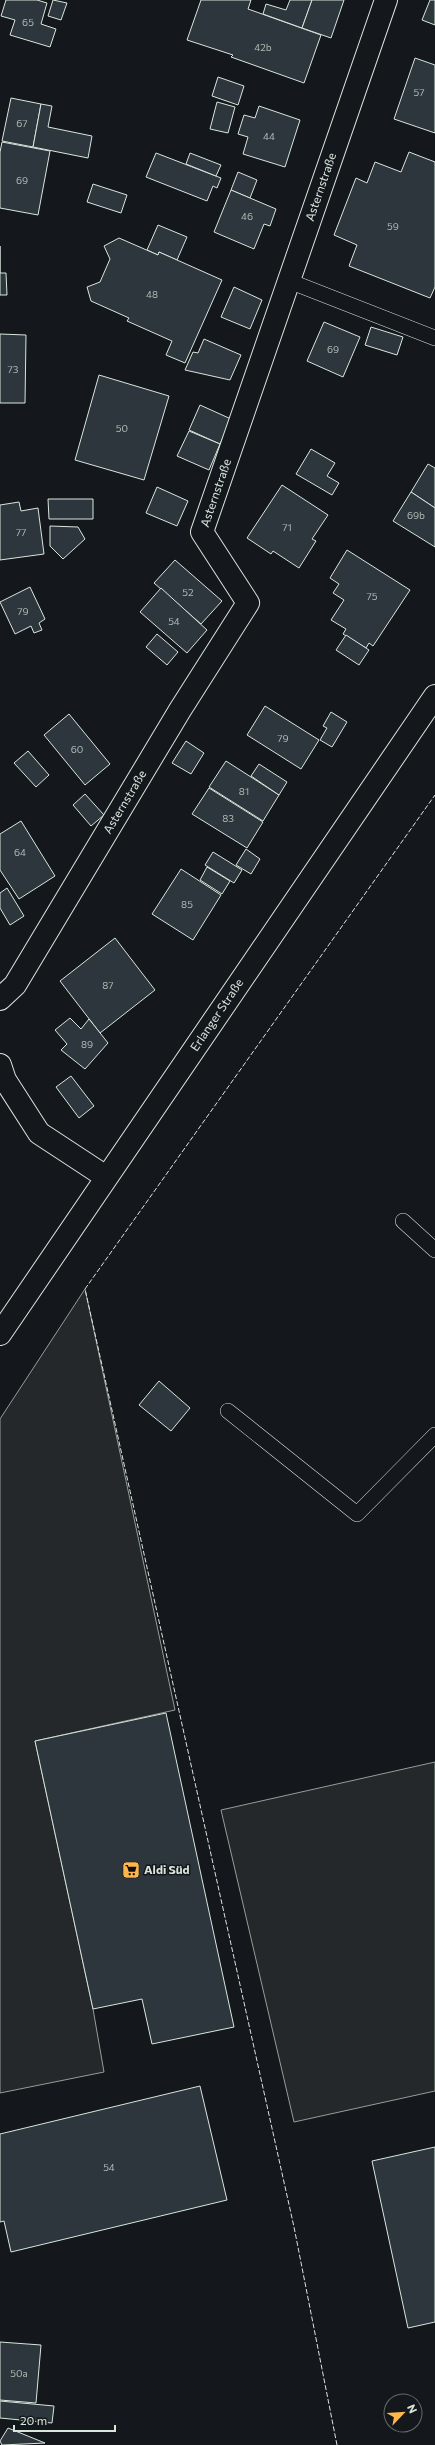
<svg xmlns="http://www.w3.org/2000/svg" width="435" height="2445" viewBox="0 0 435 2445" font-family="Commissioner,sans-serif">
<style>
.parking{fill:#24282b;stroke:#939e99}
.building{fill:#2c363c;stroke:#d8e6dc}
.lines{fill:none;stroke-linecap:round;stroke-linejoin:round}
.lane-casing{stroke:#d8e6dc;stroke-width:16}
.street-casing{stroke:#d8e6dc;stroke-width:24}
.secondary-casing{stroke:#d8e6dc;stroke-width:24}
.lane{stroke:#14181c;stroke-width:15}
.street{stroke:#14181c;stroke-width:22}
.secondary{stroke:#14181c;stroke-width:22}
.fence{stroke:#d8e6dc;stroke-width:1;stroke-dasharray:5 2;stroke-linecap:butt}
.labels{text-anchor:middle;stroke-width:3;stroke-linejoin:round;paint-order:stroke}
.number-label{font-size:10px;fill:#adbab4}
.street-label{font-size:12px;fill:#d8e6dc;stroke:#14181c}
.poi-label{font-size:12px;font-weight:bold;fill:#d8e6dc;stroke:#14181c;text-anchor:start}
</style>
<rect width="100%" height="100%" fill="#14181c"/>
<g class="parking">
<path d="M85 1289 175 1710 35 1741 93 2009 104 2072 0 2093V1419Z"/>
<path d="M435 1762V2091L294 2122 221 1810Z"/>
</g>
<g class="building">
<path d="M6 0H37L47 3 41 24 56 29 50 47 10 35 15 20 1 16Z"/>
<path d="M53 0 67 3 61 20 48 16Z"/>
<path d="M201 0H251L248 9 321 35 304 83 231 57 233 55 187 40Z"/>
<path d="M290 0H312L302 28 263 14 266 4 286 10Z"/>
<path d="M312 0H344L331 38 302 28Z"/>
<path d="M430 0H435V25L422 20Z"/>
<path d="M415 58 435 65V133L394 119Z"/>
<path d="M218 77 244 86 238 105 212 96Z"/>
<path d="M11 98 41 104 33 147 2 141Z"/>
<path d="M217 102 235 107 228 133 210 129Z"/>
<path d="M41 104 52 106 48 127 92 136 88 158 33 147Z"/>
<path d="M259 106 300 120 285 167 243 154 248 137 238 134 244 115 255 118Z"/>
<path d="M2 142 50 151 38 215 0 208V152Z"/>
<path d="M409 152 435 162V287L430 298 349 266 357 245 334 235 356 178 367 183 375 162 401 172Z"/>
<path d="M156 153 221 178 217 188 213 186 207 201 146 177Z"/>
<path d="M190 153 221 165 216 176 186 164Z"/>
<path d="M238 172 257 180 250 198 231 190Z"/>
<path d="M93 184 127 195 121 213 87 202Z"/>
<path d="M231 190 276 209 270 226 264 224 254 249 214 232Z"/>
<path d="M158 225 187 237 177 260 159 252 158 255 147 250Z"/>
<path d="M119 238 158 255 159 252 222 280 185 363 166 355 172 341 127 321 129 318 91 301 87 287 100 282 110 259 104 246Z"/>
<path d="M0 246V273H6L7 295H0Z"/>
<path d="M234 287 262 300 250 329 221 317Z"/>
<path d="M324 322 360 337 343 377 307 361Z"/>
<path d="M371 327 403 337 397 355 365 345Z"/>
<path d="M0 334 26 335 25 403H0Z"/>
<path d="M204 339 241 355 230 380 185 370 193 352 198 353Z"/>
<path d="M99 375 169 396 144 480 75 460Z"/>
<path d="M200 405 231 419 220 444 189 430Z"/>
<path d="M189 431 220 444 209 470 177 456Z"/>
<path d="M311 449 335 463 327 476 339 483 332 495 296 474Z"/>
<path d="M428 464 435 468V508L411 492Z"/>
<path d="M282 485 328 515 312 539 316 541 299 568 273 551 271 554 247 538Z"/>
<path d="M157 487 188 501 177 526 146 513Z"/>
<path d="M411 492 435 508V547L393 521Z"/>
<path d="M48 499H93V519H49Z"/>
<path d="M19 502 21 511 38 508 44 554 0 560V505Z"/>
<path d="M50 526 78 527 85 539 63 559 50 546Z"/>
<path d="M347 550 410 590 373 646 369 643 366 648 343 634 346 629 331 620 344 600 333 593 339 584 330 578Z"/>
<path d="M175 560 222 601 201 624 154 583Z"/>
<path d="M30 587 45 619 39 623 42 630 34 633 31 626 15 634 0 602Z"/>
<path d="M161 588 207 630 187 653 140 612Z"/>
<path d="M157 634 178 652 167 665 146 647Z"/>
<path d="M346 635 369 650 359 665 336 650Z"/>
<path d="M265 706 319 740 301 769 247 735Z"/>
<path d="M331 712 347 722 332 747 320 740 327 728 323 726Z"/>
<path d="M69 714 110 764 85 785 44 735Z"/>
<path d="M186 741 204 753 191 774 172 763Z"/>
<path d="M28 751 49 775 36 787 14 763Z"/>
<path d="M226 761 279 795 263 821 209 787Z"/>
<path d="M259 764 287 782 279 795 251 776Z"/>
<path d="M209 788 263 822 247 848 192 814Z"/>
<path d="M85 794 104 815 91 826 73 805Z"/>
<path d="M21 821 55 876 19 899 0 870V834Z"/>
<path d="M246 849 260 859 251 874 236 865Z"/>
<path d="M213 852 242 870 234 883 205 865Z"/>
<path d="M207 867 230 881 222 894 200 880Z"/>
<path d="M181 869 221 895 193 940 152 914Z"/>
<path d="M7 888 24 916 10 925 0 908V893Z"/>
<path d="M115 938 155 990 100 1033 60 981Z"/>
<path d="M70 1018 81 1029 89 1019 108 1043 85 1069 61 1050 67 1044 55 1030Z"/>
<path d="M71 1076 94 1106 79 1118 56 1087Z"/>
<path d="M159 1381 190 1408 171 1431 139 1405Z"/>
<path d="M166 1713 234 2027 152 2044 142 1999 93 2009 35 1741Z"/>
<path d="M200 2086 227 2200 11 2252 4 2221 0 2222V2134Z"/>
<path d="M435 2147V2322L408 2328 372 2161Z"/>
<path d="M0 2342 41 2345 36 2403 0 2400Z"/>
<path d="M0 2401 54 2406 52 2423 0 2418Z"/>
<path d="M8 2428 45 2443 2 2445 0 2441Z"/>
</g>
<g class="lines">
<defs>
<g id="lane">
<path d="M289 281 435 338"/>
<path d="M403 1221 435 1250"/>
<path d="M228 1411 357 1514 435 1435"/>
</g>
<g id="street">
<path d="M0 999 15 985 180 710 248 603 202 532 386 0"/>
<path d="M0 1065 5 1080 39 1133 106 1177"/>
</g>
<path id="secondary" d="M0 1334 435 696"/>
</defs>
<use href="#lane" class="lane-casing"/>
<use href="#street" class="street-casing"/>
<use href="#secondary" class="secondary-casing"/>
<use href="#lane" class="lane"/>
<use href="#street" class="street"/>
<use href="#secondary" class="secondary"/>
<path class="fence" d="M337 2445 294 2227 85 1289 435 795"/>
</g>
<defs>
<symbol id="supermarket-square" viewBox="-11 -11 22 22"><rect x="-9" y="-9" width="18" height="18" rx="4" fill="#ffb74d" stroke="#14181c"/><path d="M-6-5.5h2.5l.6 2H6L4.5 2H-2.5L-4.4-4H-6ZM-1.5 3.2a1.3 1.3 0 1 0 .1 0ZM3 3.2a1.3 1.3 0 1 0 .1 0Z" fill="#111"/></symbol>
</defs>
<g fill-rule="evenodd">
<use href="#supermarket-square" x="121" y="1860" width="20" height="20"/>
</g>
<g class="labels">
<g class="number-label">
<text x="28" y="26">65</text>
<text x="263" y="51">42b</text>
<text x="419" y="96">57</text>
<text x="22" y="127">67</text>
<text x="269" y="140">44</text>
<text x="22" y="184">69</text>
<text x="247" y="220">46</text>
<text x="393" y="230">59</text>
<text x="152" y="298">48</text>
<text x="333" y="353">69</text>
<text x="13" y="373">73</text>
<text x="122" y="432">50</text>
<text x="416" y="519">69b</text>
<text x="287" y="531">71</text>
<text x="21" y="536">77</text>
<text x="188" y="596">52</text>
<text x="372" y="600">75</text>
<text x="23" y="615">79</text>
<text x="174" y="625">54</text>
<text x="283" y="742">79</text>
<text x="77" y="753">60</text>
<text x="244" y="795">81</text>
<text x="228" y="822">83</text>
<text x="20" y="856">64</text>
<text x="187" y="908">85</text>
<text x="108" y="989">87</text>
<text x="87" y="1048">89</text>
<text x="109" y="2171">54</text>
<text x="19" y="2377">50a</text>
</g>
<g class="street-label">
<text transform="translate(321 187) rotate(-71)" y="4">Asternstraße</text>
<text transform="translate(216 493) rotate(-71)" y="4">Asternstraße</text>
<text transform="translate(125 802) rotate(-59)" y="4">Asternstraße</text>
<text transform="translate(217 1015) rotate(-56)" y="4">Erlanger Straße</text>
</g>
<g class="poi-label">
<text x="144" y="1874">Aldi Süd</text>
</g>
</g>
<g transform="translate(403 2413) rotate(65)"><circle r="19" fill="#14181c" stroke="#626a69"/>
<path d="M0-3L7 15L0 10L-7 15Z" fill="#ffb74d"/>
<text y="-6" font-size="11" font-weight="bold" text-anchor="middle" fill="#d8e6dc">N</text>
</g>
<path d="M14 2425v6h101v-6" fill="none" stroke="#d8e6dc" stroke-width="2"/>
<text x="20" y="2425" font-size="12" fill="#d8e6dc" stroke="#14181c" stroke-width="3" paint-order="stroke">20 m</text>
</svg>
